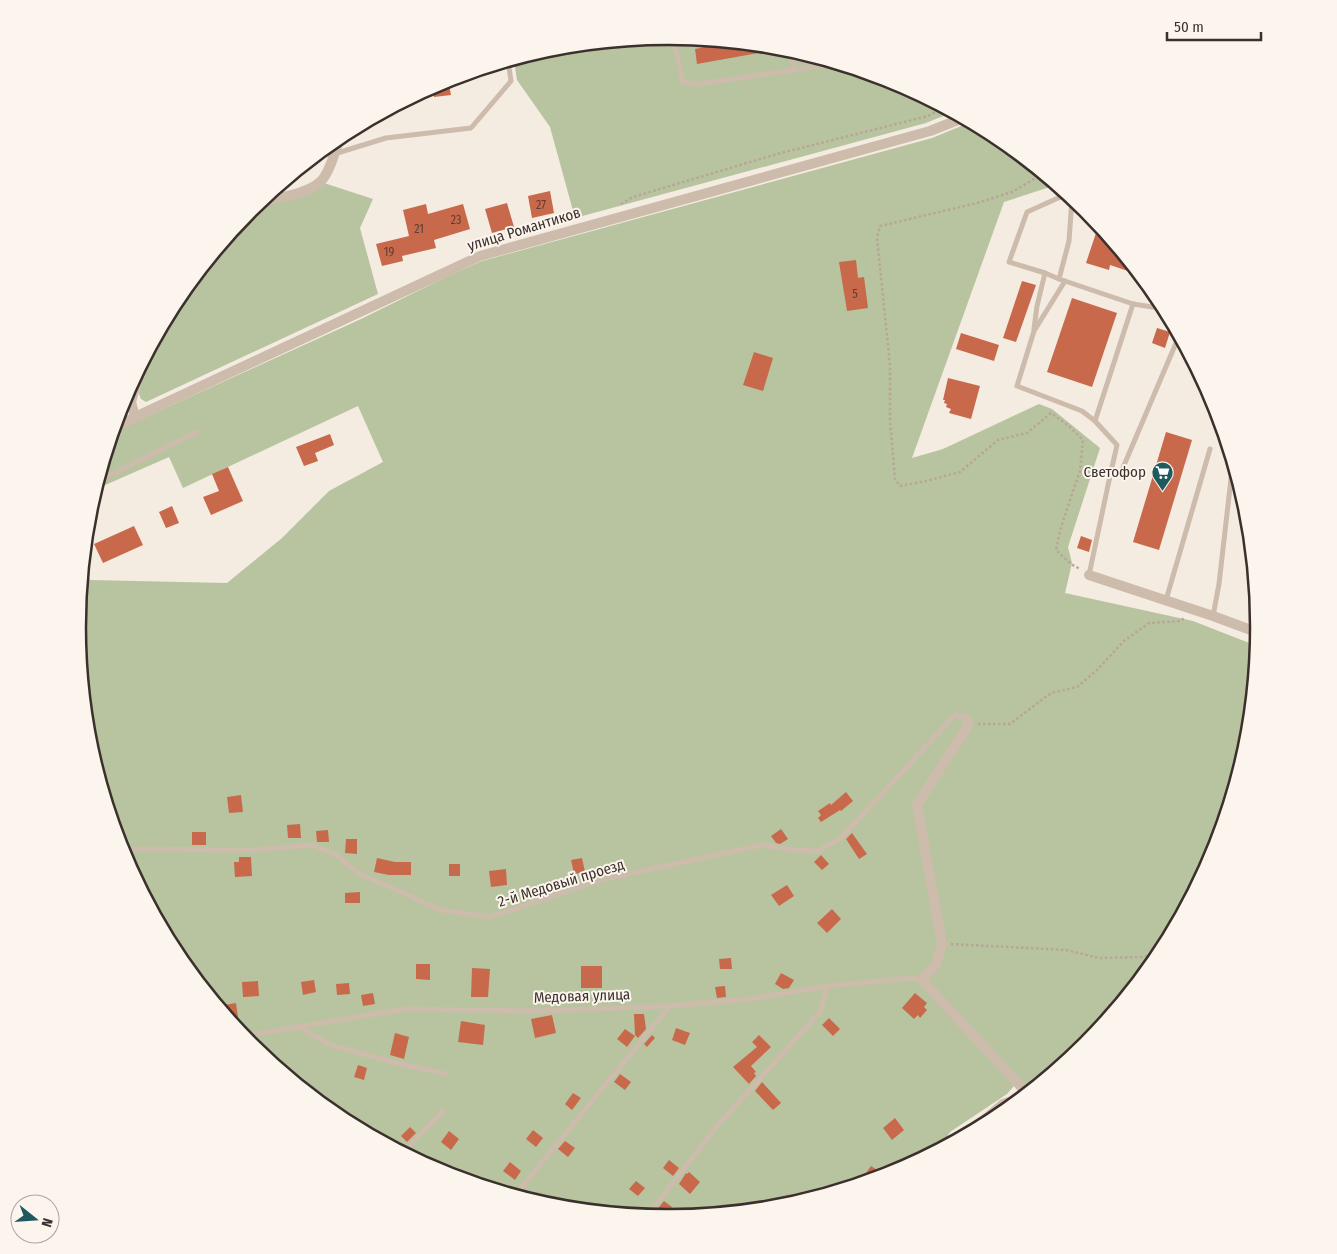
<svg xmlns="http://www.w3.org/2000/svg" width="1337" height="1254" viewBox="0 0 1337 1254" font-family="'Fira Sans Condensed',sans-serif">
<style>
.green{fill:#b8c4a0}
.building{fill:#c8694b}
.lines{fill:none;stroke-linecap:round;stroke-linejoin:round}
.path{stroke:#b9a596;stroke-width:2.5;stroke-dasharray:2.5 2.5;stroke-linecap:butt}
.service{stroke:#cdbbac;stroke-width:5}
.minor{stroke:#cdbbac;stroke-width:10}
.labels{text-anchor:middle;stroke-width:4;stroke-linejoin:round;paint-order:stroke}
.number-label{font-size:12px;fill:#5e3e33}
.street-label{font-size:15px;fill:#3b302b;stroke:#fbf5ee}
.poi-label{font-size:15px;fill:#3b302b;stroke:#fbf5ee;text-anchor:end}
.rim{fill:none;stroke:#3b302b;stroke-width:2.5}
</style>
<rect width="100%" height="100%" fill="#f4ebe1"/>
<g class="green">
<path d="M669 36 784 48 895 81 953 112 926 123 575 218 550 127 517 80 514 60 554 48Z"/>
<path d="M971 122 997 136 1056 185 1004 202 912 458 943 449 1039 404 1052 409 1100 448 1068 547 1072 563 1065 593 1193 621 1257 646 1248 743 1225 816 1195 879 1182 914 1160 955 1054 1071C1037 1085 1035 1086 1014 1086L1007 1094 950 1132 940 1148 894 1173 783 1206 668 1218 553 1206 442 1173 340 1118 251 1045 177 955 123 853 89 742 78 627 84 565 90 580 227 583 282 538 329 491 383 462 358 406 183 488 169 457 103 486 94 494 113 432 361 319 448 276 482 261 932 138Z"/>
<path d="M324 183 373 199 360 228 378 294 146 402 141 399 139 394 141 375 150 349 177 299 251 209 267 196Z"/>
</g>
<g class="building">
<path d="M731 42 775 47V50L697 64 695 49Z"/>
<path d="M448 79 451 95 434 97 432 87Z"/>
<path d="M550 191 554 213 532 218 528 196Z"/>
<path d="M507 203 514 227 492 233 485 209Z"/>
<path d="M426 204 428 214 463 204 470 229 434 240 436 248 402 256 403 261 382 266 376 244 409 236 403 210Z"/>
<path d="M1099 224 1122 252 1140 275 1110 265 1109 270 1086 263Z"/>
<path d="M856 260 858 278 864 277 868 308 847 311 839 262Z"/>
<path d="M1022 281 1036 285 1016 342 1003 338Z"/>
<path d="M1072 298 1117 313 1092 387 1047 372Z"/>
<path d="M1157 328 1170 332 1165 348 1152 343Z"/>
<path d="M961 333 999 345 994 361 956 349Z"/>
<path d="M754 352 773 358 763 391 743 385Z"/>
<path d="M948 378 980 386 971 419 949 413 951 409 946 407 947 404 944 403 945 400H943Z"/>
<path d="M1166 432 1192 440 1159 550 1133 542Z"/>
<path d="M330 434 334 445 315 453 318 461 304 466 296 447Z"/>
<path d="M228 467 243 501 211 515 203 497 219 491 212 474Z"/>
<path d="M172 506 179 523 166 528 159 512Z"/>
<path d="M134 526 143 545 103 563 94 544Z"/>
<path d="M1081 536 1092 540 1089 552 1077 548Z"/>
<path d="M846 792 853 801 841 811 840 810 821 822 818 818 821 815 818 811 830 803 831 805Z"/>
<path d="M241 795 243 812 229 813 227 797Z"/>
<path d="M300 824 301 838H288L287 825Z"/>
<path d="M781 829 788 839 780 844 776 843 771 836Z"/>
<path d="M328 830 329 842H317L316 831Z"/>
<rect x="192" y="832" width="14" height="13"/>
<path d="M852 833 867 854 859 859 846 839Z"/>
<path d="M346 839H357V854L345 853Z"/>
<path d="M821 855 829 864 822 870 814 862Z"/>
<path d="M239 857H251L252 876 235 877 234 862H239Z"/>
<path d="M377 858 395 862H411V875H389L374 872Z"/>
<path d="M582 858 585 872 574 874 571 860Z"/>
<rect x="449" y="864" width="11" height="12"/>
<path d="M506 869 507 885 491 887 489 871Z"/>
<path d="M787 885 794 896 779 906 771 895Z"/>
<path d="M360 892V903H345V893Z"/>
<path d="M832 909 841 919 827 933 817 923Z"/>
<path d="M731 958 732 969H720L719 959Z"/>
<path d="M416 964H430V980L416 979Z"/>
<rect x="581" y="966" width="21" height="22"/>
<path d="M472 968 490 969 488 997H471Z"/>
<path d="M781 973 794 980 789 988 783 989 775 984Z"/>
<path d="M314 980 316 992 303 995 301 982Z"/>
<path d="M258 981 259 996 243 997 242 982Z"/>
<path d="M349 983 350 994 337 995 336 984Z"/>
<path d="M725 986 726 997 717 998 715 987Z"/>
<path d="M373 993 375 1004 363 1006 361 995Z"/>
<path d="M915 993 927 1003 924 1007 927 1010 920 1018 918 1015 914 1019 902 1008Z"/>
<path d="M236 1003 240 1031 226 1014 224 1005Z"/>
<path d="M634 1014H644L646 1029 638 1038 635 1035Z"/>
<path d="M552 1015 556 1033 535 1038 531 1019Z"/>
<path d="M829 1018 840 1029 833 1036 822 1025Z"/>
<path d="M461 1021 485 1025 483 1045 458 1042Z"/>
<path d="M676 1028 690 1033 685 1045 672 1040Z"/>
<path d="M625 1029 635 1036 627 1047 617 1039Z"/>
<path d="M395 1033 409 1037 404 1059 390 1055Z"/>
<path d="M652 1035 655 1038 647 1047 644 1044Z"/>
<path d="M759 1035 771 1047 751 1066 756 1072 754 1073 756 1076 749 1084 733 1067 757 1047 752 1042Z"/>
<path d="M358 1065 367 1068 364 1080 354 1077Z"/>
<path d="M620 1074 631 1082 625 1090 614 1082Z"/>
<path d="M762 1082 781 1103 773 1110 755 1091Z"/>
<path d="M573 1093 581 1098 572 1110 565 1104Z"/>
<path d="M895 1118 904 1130 892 1140 883 1128Z"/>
<path d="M410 1127 416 1133 407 1142 401 1136Z"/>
<path d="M533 1130 543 1138 536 1147 526 1139Z"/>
<path d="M449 1131 459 1139 451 1150 441 1142Z"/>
<path d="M565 1141 575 1148 568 1157 558 1149Z"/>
<path d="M669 1160 679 1168 673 1176 663 1168Z"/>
<path d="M510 1162 521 1171 515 1180 503 1171Z"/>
<path d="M871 1166 880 1172 876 1178 858 1184Z"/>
<path d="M689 1172 700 1182 690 1194 679 1184 686 1173 687 1174Z"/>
<path d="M636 1181 645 1188 638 1196 629 1189Z"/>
<path d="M664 1201 672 1207 663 1217H661L655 1212Z"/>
</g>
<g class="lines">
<g class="path">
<path d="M1043 174 1012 192 977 203 880 226 877 238 890 365V421L895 479 900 486 926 481 960 472 998 440 1027 433 1051 413 1069 426 1083 440 1080 471 1061 527 1056 550 1071 564 1080 569"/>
<path d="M621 204 633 197 777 154 928 116 944 108"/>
<path d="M978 724H1010L1051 693 1077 687 1097 670 1124 641 1149 623 1181 621 1185 617"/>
<path d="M951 944 1066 950 1099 958 1143 957 1162 951"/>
</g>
<g class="service">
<path d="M673 37 683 82 698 84 794 70"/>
<path d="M791 50 794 70 833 63"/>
<path d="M334 154 386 138 471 128 511 81 508 61"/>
<path d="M1067 194 1027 212 1009 262 1045 273 1059 279 1133 304 1165 309"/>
<path d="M1059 279 1069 241 1072 198"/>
<path d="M1065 281 1034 331 1017 386 1082 411 1095 421"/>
<path d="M1034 329 1037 306 1045 273"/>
<path d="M1110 476 1117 445 1095 421 1133 304"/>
<path d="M98 481 197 432"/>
<path d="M1089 575 1110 476 1122 470 1179 336"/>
<path d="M1166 600 1210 449"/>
<path d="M1213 616 1219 584 1233 461"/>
<path d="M121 849 253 850 312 845 337 855 358 873 441 910 491 917 601 880 762 845 793 850 818 851 840 839 955 715 966 718"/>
<path d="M298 1026 330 1045 393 1062 446 1074"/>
<path d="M243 1036 405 1009 540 1011 670 1006 750 999 828 986 912 978 922 980"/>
<path d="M403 1152 443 1111"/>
<path d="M515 1195 670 1006"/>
<path d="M647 1216 717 1126 820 1012 828 986"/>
</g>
<g class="minor">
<path d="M258 203C276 198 309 194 321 181 330 172 336 149 340 136"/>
<path d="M135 417 131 402 141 366"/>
<path d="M115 428 135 417 480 256 930 131 963 118"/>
<path d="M1089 575 1213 616 1259 633"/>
<path d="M966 718 969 724 917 805 942 944 936 964 922 980 1027 1093"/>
<path d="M1076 1053 1117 1003 1132 990"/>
<path d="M969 1133 1003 1104 1021 1098"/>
</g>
</g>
<defs>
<symbol id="supermarket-pin" viewBox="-11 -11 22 30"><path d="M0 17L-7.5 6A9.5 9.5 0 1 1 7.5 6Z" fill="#1f5a5e" stroke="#fbf5ee"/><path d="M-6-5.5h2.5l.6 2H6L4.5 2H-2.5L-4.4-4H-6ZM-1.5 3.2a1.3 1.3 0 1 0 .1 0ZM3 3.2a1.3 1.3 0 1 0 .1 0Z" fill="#fff"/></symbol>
</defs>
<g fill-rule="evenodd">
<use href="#supermarket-pin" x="1150" y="460" width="25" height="34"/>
</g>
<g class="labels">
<g class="number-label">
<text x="541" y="209">27</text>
<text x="456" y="224">23</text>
<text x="419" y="233">21</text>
<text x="389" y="256">19</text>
<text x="855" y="298">5</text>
</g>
<g class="street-label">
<text transform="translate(524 229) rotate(-17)" y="5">улица Романтиков</text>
<text transform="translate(561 883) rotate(-17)" y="5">2-й Медовый проезд</text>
<text transform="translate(582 996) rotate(-2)" y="5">Медовая улица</text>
</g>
<g class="poi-label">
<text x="1146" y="477">Светофор</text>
</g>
</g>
<path d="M0 0H1337V1254H0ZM86 627a582 582 0 1 1 1164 0a582 582 0 1 1-1164 0Z" fill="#fbf5ee" fill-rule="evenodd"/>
<path class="rim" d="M86 627a582 582 0 1 1 1164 0a582 582 0 1 1-1164 0Z"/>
<g transform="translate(35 1219) rotate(107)"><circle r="24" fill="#fbf5ee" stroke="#aea6a0"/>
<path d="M0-4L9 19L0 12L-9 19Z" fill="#1f5a5e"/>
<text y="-8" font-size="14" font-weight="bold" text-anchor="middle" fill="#3b302b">N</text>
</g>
<path d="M1167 32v8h94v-8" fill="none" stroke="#3b302b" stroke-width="2.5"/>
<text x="1174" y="32" font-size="15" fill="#3b302b" stroke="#fbf5ee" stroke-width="4" paint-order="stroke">50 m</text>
</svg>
